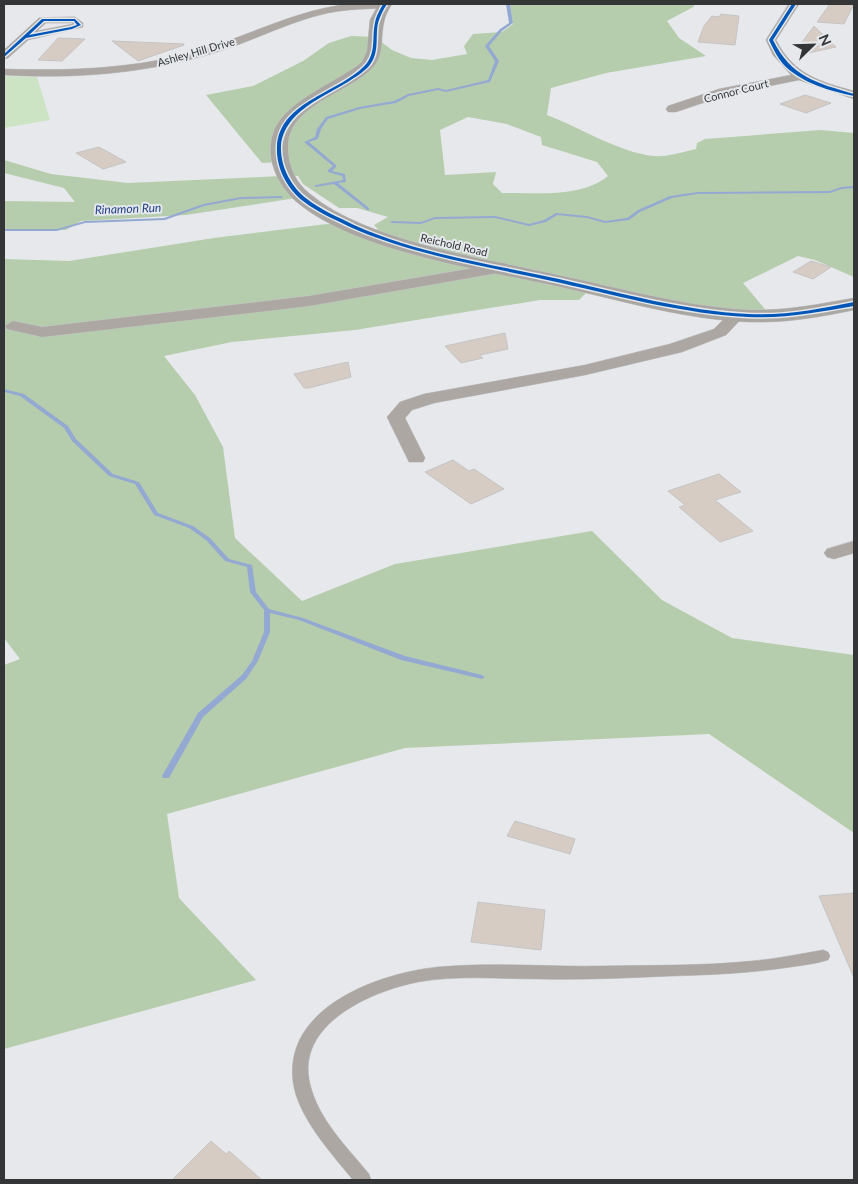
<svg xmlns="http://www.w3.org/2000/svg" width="858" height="1184" viewBox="0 0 858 1184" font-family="Lato,sans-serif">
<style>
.green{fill:#cde4c4}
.forest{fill:#b6cdad;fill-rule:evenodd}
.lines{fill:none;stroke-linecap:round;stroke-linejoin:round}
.stream{fill:#94a9d2;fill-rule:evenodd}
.building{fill:#d7ccc4;stroke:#c4c4c4}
.lane-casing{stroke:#c3c4c6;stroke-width:1}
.street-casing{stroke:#c3c4c6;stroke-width:1}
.secondary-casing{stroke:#c3c4c6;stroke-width:1}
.lane{fill:#aca7a3;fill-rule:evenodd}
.street{fill:#aca7a3;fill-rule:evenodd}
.secondary{fill:#aaa6a1;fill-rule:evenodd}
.cycleway-casing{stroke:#e5e8ec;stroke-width:3}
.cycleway{fill:#0057b8;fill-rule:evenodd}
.labels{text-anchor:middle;stroke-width:4;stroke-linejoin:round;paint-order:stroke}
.far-street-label{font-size:11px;fill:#343536;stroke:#e5e8ec}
.far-water-label{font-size:12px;font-style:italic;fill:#214086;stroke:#e5e8ec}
</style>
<rect width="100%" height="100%" fill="#e6e8eb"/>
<path class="green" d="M4 76 37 77 50 120 4 128Z"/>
<path class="forest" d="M510 4H689L695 6 667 21 679 38 706 56 606 73 551 88 547 115C579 127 620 153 654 156 668 157 683 152 696 149L697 143 705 139 820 130 854 133V277L815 260 798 256 743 283 769 314 737 315 591 288 579 300H540L355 330 232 342 164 356 195 395 223 447 235 538 302 601 395 564 592 531 662 600 732 638 854 655V833L709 734 405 748 167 814 179 898 256 980 4 1049V665L20 659 4 638V259L69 261 214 238 343 222 370 233 378 229 374 225 388 217 357 208H339L303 184 298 176H285L303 197 186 215 81 221 66 230 4 229V201L75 202 64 188 4 173V160L51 174 128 183 284 176 281 162 262 163 206 95 253 86 303 61 329 43 351 36 375 37 392 50 411 58 432 60 467 54 464 46 473 34 502 32 513 24ZM468 117 507 124 541 137 542 145 597 162 608 176C579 199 536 192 502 193L493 184 496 172 445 175 440 130Z"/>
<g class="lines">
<g class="stream">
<path d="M506 4H510L513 23 502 31 489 46 499 61 490 82 446 92 438 90 409 96 396 103 360 109 328 119 321 129 318 139 309 142 336 165V167L332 171 345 174 346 182 338 183 369 208V210H367L334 184 315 187V185H316L343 180 342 176 328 172V170L333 166 304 142 315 137 317 129 326 117 359 107 394 101 408 94 438 88 446 90 488 80 495 61 485 46 500 29 509 23Z"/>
<path d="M854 186V188L842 189 830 193 698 194 672 198 640 212 629 220 605 223 587 218 557 215 546 222 529 226 495 218 435 219 421 224 392 223 390 222 392 221 421 222 435 217 495 216 529 224 544 220 556 213 587 216 605 221 627 218 638 210 670 196 698 192 830 191 841 187Z"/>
<path d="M281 196 283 197 282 198 241 199 204 206 165 220 85 223 57 231H4V229H57L85 221 164 218 203 204 241 197Z"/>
<path d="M4 389 24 394 68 426 76 439 113 474 139 482 158 513 193 526 210 538 229 559 252 565 256 592 269 609 303 618 405 656 482 675 485 677 482 679 401 660 299 620 270 613V632L258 661 246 679 203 717 169 778H163L162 776 198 713 242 675 252 661 264 632V610L250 592 247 567 225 561 206 540 189 528 154 515 135 484 109 476 72 441 64 428 20 396 4 392Z"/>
</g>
</g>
<g class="building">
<path d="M830 4H854L844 24 817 22Z"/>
<path d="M721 14 739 16 735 45 698 42 704 26 712 16 719 17Z"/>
<path d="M814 26 836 47 808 53 800 45Z"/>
<path d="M58 38 85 39 62 61 38 60Z"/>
<path d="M112 41 184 44V45L138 61Z"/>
<path d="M805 95 831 103 806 113 780 104Z"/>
<path d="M99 147 126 162 103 169 76 153Z"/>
<path d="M811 261 831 267 813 279 793 272Z"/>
<path d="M505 333 508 349 480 355 483 358 461 363 445 346Z"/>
<path d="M348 362 351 377 309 388H304L294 374Z"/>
<path d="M453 460 469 471 474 469 504 489 471 504 425 472Z"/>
<path d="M719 474 741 492 715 500 753 531 720 542 679 507 685 505 668 491Z"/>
<path d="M515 821 575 839 570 854 507 836Z"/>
<path d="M854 893V978L819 896Z"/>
<path d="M478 902 545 910 541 950 471 942Z"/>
<path d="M211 1141 226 1154 229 1151 262 1180H172Z"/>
</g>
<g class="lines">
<defs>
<path id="lane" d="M823 950 828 952 830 956 828 960C816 964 803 965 791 967 751 973 712 975 671 976 627 978 583 980 539 979 499 979 458 975 418 982 372 991 295 1024 310 1084 318 1119 347 1147 369 1174L371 1180H353C331 1153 297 1116 293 1081 284 1007 379 973 438 967 492 962 547 967 601 966 651 965 702 966 752 961 776 959 799 954 823 950Z"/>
<g id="street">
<path d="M350 4 390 5 385 8C366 9 347 9 328 13 286 22 248 44 207 55 141 74 72 79 4 75V69C70 71 137 69 201 50 251 35 298 9 350 4Z"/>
<path d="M789 4H799L776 40C793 74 820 82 854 91V99L799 80 726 95 676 112H668L666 109 668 106 719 89 791 75 773 55 766 40Z"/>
<path d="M75 17 83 23V27L28 40 8 58 4 59V50L39 18ZM46 23H72L73 24 37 31Z"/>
<path d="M504 263 512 268 509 271 309 306 42 337 7 329 5 326 13 321 42 327 309 296Z"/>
<path d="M737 310 745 315 726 335 682 352 585 375 434 403 412 410 405 418 425 458 423 462H409L387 417 400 402 424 394 585 365 670 344 714 329 731 312Z"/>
<path d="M854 541V553L834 559 827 557 824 553 827 549Z"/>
</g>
<path id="secondary" d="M379 4H392C388 10 385 16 384 22 380 39 385 55 372 68 347 94 287 105 288 148 288 167 296 183 310 194 367 242 489 259 562 276 624 289 686 307 750 310 785 311 820 304 854 298V310C820 317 786 323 751 322 687 320 623 301 561 287 485 270 357 252 298 203 278 186 265 159 273 134 283 101 337 83 362 62L367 51 370 20Z"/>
</defs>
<use href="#lane" class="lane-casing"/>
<use href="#street" class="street-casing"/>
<use href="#secondary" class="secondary-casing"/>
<use href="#lane" class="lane"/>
<use href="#street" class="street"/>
<use href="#secondary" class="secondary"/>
<defs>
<g id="cycleway">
<path d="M383 4H387C383 10 380 16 378 23 375 37 380 53 369 66 344 92 285 103 281 146 280 166 291 187 307 199 321 210 338 217 354 225 418 254 491 264 559 279 621 293 685 311 748 314 784 316 819 309 854 302V306C819 312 783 319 748 317 685 314 622 297 561 283 491 267 415 256 350 227 334 219 317 212 303 201 287 188 276 168 277 147 279 100 342 93 367 63 376 51 372 36 375 23 376 16 380 10 383 4Z"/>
<path d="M792 4H796L773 40C791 77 817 83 854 94V96C830 91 801 83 783 64 777 57 773 48 769 40Z"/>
<path d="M42 19H75L81 25 72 29 26 38 4 57V54ZM44 21H74L77 25 71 27 29 35Z"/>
</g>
</defs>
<use href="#cycleway" class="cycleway-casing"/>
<use href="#cycleway" class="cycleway"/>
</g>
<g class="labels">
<g class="far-street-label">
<text transform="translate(196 52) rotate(-16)" y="4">Ashley Hill Drive</text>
<text transform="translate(736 91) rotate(-14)" y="4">Connor Court</text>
<text transform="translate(454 245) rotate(13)" y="4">Reichold Road</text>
</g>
<g class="far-water-label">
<text transform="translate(128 209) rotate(-2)" y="4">Rinamon Run</text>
</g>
</g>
<rect width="858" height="1184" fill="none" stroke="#343536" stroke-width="10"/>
<g transform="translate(813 45) rotate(67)" stroke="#e5e8ec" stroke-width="4" paint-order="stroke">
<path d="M0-4L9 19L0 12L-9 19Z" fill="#343536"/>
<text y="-8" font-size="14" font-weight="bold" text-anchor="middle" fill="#343536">N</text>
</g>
</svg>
